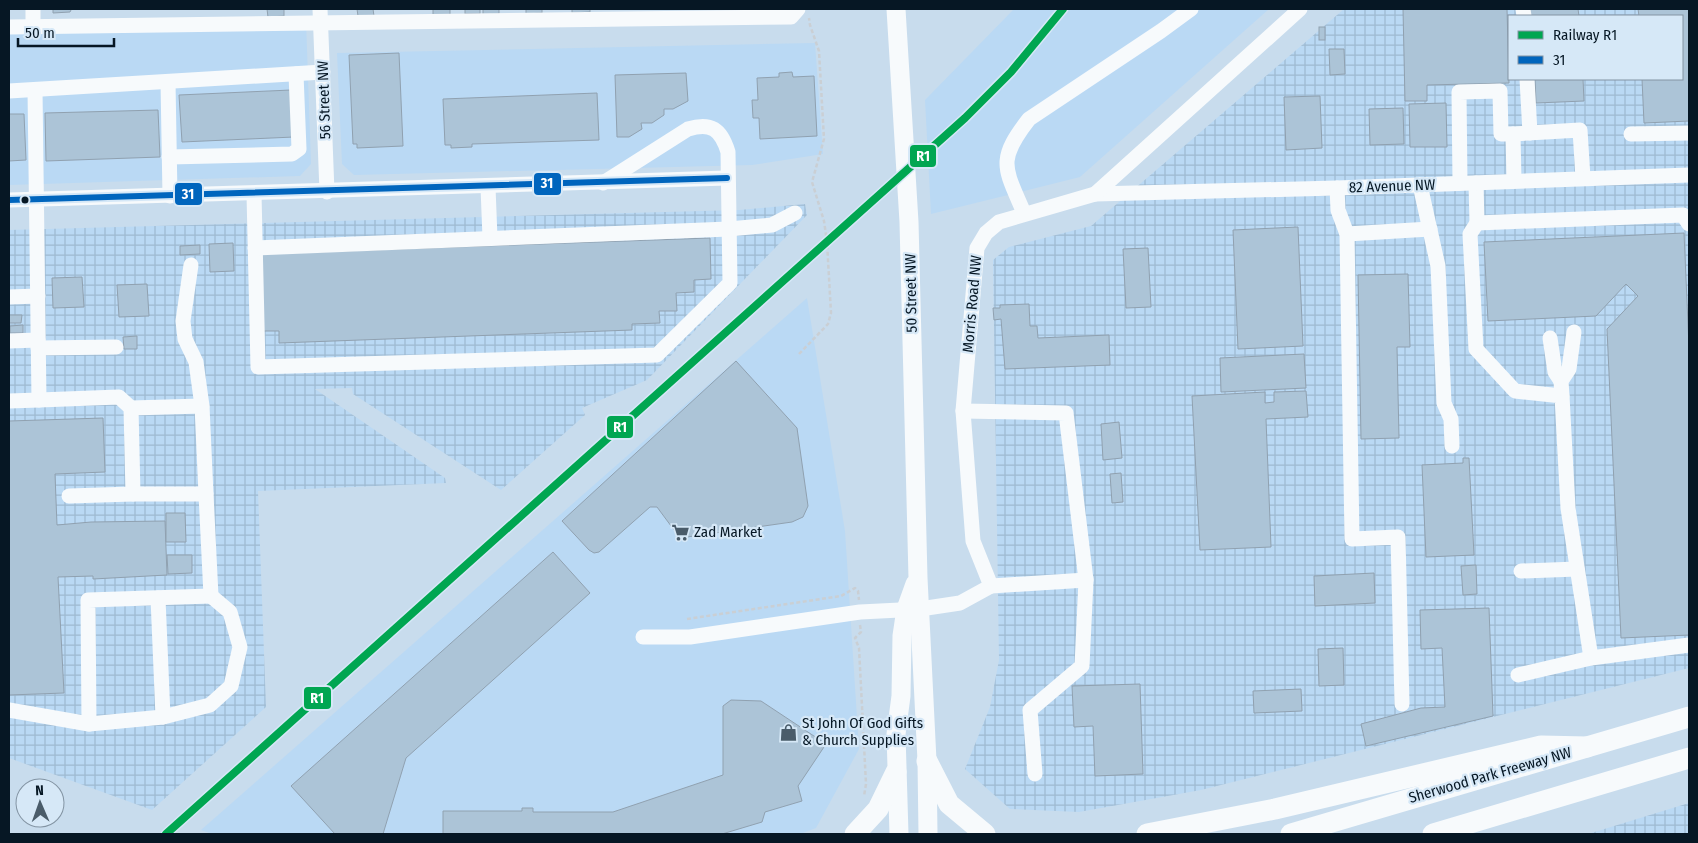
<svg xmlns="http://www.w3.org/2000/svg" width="1698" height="843" viewBox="0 0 1698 843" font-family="'Fira Sans Condensed',sans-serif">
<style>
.built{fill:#bad9f4}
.industrial{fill:url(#industrial-grid);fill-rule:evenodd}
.building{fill:#acc4d7;stroke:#90a1b0}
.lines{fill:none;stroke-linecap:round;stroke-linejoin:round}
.path{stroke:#cacfd4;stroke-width:2.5;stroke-dasharray:4 2.5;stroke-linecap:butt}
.minor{stroke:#f7fafc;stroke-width:15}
.major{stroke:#f7fafc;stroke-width:19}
.highway{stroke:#f7fafc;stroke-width:21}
.bus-1-casing{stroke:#d6e8f7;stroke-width:10}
.bus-1{stroke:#0065bd;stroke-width:6}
.rail-1-casing{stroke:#d6e8f7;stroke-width:11}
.rail-1{stroke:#00a651;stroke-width:8}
.bus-dot{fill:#061724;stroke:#d6e8f7;stroke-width:2}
.labels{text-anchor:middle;stroke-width:4.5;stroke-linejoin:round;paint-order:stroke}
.street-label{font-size:15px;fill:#061724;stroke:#d6e8f7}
.poi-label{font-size:15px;fill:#061724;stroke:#d6e8f7;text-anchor:start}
.line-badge{stroke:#d6e8f7;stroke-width:2}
.badge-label{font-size:14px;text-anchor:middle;font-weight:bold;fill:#fff}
</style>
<defs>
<pattern id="industrial-grid" width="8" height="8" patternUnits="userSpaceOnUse" patternTransform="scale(1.25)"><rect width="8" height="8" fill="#bad9f4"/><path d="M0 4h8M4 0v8" fill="none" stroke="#9ebad1"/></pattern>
</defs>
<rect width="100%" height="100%" fill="#c8dced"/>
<g class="built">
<path d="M1014 9H1269L1080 177 931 214 925 100Z"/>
<path d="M306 20 311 164 300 176 9 185V24Z"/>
<path d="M815 43 823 154 752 165 354 175 342 164 337 53Z"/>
<path d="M807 298 845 531 859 749 816 828 800 834H212L201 830Z"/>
</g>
<g class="industrial">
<path d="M1344 9H1689V668L1201 790 1079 812 1010 809 965 769 990 707 999 660 993 260 1009 247 1091 226ZM1509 16H1682V79H1509Z"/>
<path d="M805 204 807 215 647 380 582 408 585 415 501 490 353 394 352 388 315 389 445 478 446 483 258 491 266 707 152 810 9 758V230L739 210Z"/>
<path d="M1689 803V834H1588Z"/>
</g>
<g class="building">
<path d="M53 9H70L71 10 70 12 53 13Z"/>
<path d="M267 9H284V16L268 17Z"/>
<path d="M357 9H373L374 16H358Z"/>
<path d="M433 9H450V15L433 16Z"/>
<rect x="465" y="9" width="15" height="5"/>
<path d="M483 9H499V14L483 15Z"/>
<path d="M526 9H542V13L526 14Z"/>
<path d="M572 9H590V12L572 13Z"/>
<path d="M1403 9H1507L1509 83 1427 85V101H1405Z"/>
<path d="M1530 9H1578L1579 16H1530Z"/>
<path d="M1638 9H1689V121L1644 123 1642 79H1682V16H1639Z"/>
<rect x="1319" y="27" width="6" height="13"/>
<path d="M1329 49H1344L1345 74 1330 75Z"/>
<path d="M399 53 403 146 357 148V144H353L349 55Z"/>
<path d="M792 72 793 77 814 76 817 136 760 139 759 118H753L752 100H758L757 78 779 77V73Z"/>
<path d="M686 73 688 101 673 109H664V115L652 123H641L642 129 629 137H617L615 75Z"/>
<path d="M1535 79H1583L1584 101 1536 103Z"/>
<path d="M291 90 294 137 182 142 179 95Z"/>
<path d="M597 93 599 140 472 144V147L451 148V145H445L443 99Z"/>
<path d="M1320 96 1322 148 1286 150 1284 97Z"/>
<path d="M1446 103 1447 147H1410L1409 104Z"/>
<path d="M1403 108 1404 144 1370 145 1369 109Z"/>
<path d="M158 110 160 157 46 161 45 113Z"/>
<path d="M9 114H24L26 160 9 161Z"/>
<path d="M1298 227 1303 346 1238 349 1233 230Z"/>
<path d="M1684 233 1689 347V635L1621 638 1607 329 1638 296 1626 284 1596 316 1488 321 1484 242Z"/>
<path d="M710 238 711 279 694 280V292L676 293 677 311H659L660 323 632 324V330L279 343V331H262L259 254Z"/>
<path d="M233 243 234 271 210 272 209 244Z"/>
<path d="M200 245V254L180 255V246Z"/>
<path d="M1148 248 1151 307 1126 308 1123 249Z"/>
<path d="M1408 274 1410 347H1397L1399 438 1361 439 1358 275Z"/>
<path d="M82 277 84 307 53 308 52 278Z"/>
<path d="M147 284 149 316 119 317 117 285Z"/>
<path d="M1029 304 1030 326H1037L1038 338 1109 335 1110 365 1005 369 1001 319 994 320 993 308H1000V305Z"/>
<path d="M9 315H22L21 323H9Z"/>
<path d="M23 325V333H10V326Z"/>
<path d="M137 336V349H124L123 337Z"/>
<path d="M1304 354 1306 388 1221 392 1220 358Z"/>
<path d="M736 361 797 428 808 506 803 517 792 522 687 537 681 536 674 530 657 507H650L599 552 594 553 589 550 562 521Z"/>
<path d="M1306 391 1308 417 1266 419 1271 547 1200 550 1192 396 1265 392V403L1274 402V392Z"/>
<path d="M103 418 105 472 55 474 57 525 91 522 165 521 167 575 93 579V576L58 577 64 693 9 695V421Z"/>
<path d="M1119 422 1122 458 1103 460 1101 424Z"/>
<path d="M1463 458H1469L1474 555 1426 557 1422 465 1463 463Z"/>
<path d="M1121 473 1123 502 1112 503 1110 474Z"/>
<path d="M166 513H185L186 542H166Z"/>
<path d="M553 552 590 593 406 758 383 834H335L291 786Z"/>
<path d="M167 555H192V573L168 574Z"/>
<path d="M1476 565 1477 594 1463 595 1461 566Z"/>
<path d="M1374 573 1375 603 1315 606 1314 576Z"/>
<path d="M1489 608 1493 716 1366 746 1361 724 1421 708 1445 707 1442 648 1421 649 1420 610Z"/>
<path d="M1343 648 1344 685 1319 686 1318 649Z"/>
<path d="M1140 684 1143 774 1095 776 1093 726 1074 727 1072 686Z"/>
<path d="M1301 689 1302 711 1254 713 1253 691Z"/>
<path d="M731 700 761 701 826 744 798 786 802 801 765 812 762 822 722 834H443V811H522V808H533V812H613L723 775V706Z"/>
</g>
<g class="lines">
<g class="path">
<path d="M799 354 828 324 831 313 827 242 824 221 812 182 824 139 819 51 810 25 809 18"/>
<path d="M687 619 841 596 855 588 858 591 859 600"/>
<path d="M860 625 861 632 855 638 859 648 866 784 864 796"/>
</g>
<g class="minor">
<path d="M33 9V27"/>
<path d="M320 9 327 192"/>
<path d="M1523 9 1524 16"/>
<path d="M9 27 791 17 798 9"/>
<path d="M1527 79 1530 133"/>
<path d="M168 82 170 196"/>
<path d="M9 91 323 72"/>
<path d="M1513 134 1580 130 1583 178"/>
<path d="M1631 134 1689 133"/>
<path d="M169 157 292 154 299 149 296 74"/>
<path d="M1460 183 1459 92 1500 91 1501 134H1513L1514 181"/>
<path d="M1476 183 1477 223 1683 215 1689 224"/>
<path d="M1420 185 1438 266 1444 403 1451 419 1452 446"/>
<path d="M488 187 490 238"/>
<path d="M1337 188 1338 210 1347 234 1352 539 1398 537 1402 704"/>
<path d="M254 194 258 367 657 355 730 283 728 152C721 129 711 122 688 129L603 183"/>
<path d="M1095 194 1337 188 1689 175"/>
<path d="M9 200 727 178"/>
<path d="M1024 213C1005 168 996 161 1029 119L1161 31 1191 9"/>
<path d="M1477 223 1470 234 1476 349 1515 391 1562 396 1568 508 1591 658 1689 645"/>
<path d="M1347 234 1430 229"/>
<path d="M255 248 729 229 772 225 795 213"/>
<path d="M191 265 183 321 185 339 196 362 202 406"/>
<path d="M9 297 38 296"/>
<path d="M1550 338 1555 372 1561 381"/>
<path d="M9 341 38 340"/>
<path d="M38 348 116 347"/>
<path d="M1562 396 1561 381 1569 369 1574 332"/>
<path d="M39 400 119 397 131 408 133 494 69 496"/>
<path d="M9 401 39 400 35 90"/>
<path d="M131 408 202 406 206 494H133"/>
<path d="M963 411 1066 413 1086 580 1082 666 1030 710 1035 774"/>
<path d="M1521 571 1577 569"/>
<path d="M991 586 1086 580"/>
<path d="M158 598 163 717"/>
<path d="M643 637H690L860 612 920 609 960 603 991 586 973 541 963 411 977 248 986 233 999 222 1095 194 1300 9"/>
<path d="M1518 675 1591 658"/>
<path d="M9 710 89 724 88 600 211 596 206 494"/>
<path d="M89 724 163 717 210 705 231 686 240 647 230 612 211 596"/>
</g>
<g class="major">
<path d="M896 9 909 222 918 578 927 761 928 834"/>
<path d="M899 834 896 734 901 696 902 636 906 609 915 584"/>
</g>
<g class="highway">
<path d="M927 761 949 804 985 834"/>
<path d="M855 834 878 809 896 772"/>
<path d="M1147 834 1275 809 1541 746 1587 747"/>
<path d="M1291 834 1689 717"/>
<path d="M1433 834 1689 758"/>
</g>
<defs>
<path id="bus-1" d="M9 200 727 178"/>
</defs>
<use href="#bus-1" class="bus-1-casing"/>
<use href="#bus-1" class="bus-1"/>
<defs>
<path id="rail-1" d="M166 834 965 118 1011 72 1063 9"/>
</defs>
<use href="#rail-1" class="rail-1-casing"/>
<use href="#rail-1" class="rail-1"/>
</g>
<defs>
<symbol id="supermarket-bare" viewBox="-9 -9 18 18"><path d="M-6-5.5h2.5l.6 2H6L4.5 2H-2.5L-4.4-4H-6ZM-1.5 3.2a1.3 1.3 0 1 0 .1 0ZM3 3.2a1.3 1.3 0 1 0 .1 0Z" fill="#4a5c6a" stroke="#d6e8f7" stroke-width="2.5" paint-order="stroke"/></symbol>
<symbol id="shop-bare" viewBox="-9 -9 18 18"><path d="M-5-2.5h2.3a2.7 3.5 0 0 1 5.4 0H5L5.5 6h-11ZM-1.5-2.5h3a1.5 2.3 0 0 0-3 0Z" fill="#4a5c6a" stroke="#d6e8f7" stroke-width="2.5" paint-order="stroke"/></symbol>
</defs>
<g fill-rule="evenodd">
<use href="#supermarket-bare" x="668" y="520" width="25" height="25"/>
<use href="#shop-bare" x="776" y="720" width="25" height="25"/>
</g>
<circle class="bus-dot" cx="25" cy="200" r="4.5"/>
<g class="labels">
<g class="street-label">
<text transform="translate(324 100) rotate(-92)" y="5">56 Street NW</text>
<text transform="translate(1392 186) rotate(-2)" y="5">82 Avenue NW</text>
<text transform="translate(911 293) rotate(-91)" y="5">50 Street NW</text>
<text transform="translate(972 304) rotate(-85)" y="5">Morris Road NW</text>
<text transform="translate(1490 775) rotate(-16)" y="5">Sherwood Park Freeway NW</text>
</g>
<g class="poi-label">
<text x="694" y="537">Zad Market</text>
<text x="802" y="728">St John Of God Gifts<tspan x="802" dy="17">&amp; Church Supplies</tspan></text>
</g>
</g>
<g class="line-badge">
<rect x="909" y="144" width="28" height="24" rx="5" fill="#00a651"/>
<rect x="533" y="172" width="29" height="24" rx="5" fill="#0065bd"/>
<rect x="174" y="182" width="29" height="24" rx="5" fill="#0065bd"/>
<rect x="606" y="415" width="28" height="24" rx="5" fill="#00a651"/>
<rect x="303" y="686" width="29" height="24" rx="5" fill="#00a651"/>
</g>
<g class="badge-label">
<text x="923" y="161">R1</text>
<text x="547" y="188">31</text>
<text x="188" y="199">31</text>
<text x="620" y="432">R1</text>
<text x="317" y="703">R1</text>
</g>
<rect width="1698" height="843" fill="none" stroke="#061724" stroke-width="20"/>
<rect x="1508" y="15" width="175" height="65" fill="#d6e8f7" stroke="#8394a3"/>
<rect x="1518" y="31" width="25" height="8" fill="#00a651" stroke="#8394a3"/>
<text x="1553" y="40" font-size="15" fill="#061724">Railway R1</text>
<rect x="1518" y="56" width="25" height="8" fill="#0065bd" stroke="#8394a3"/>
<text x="1553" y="65" font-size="15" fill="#061724">31</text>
<g transform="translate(40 803) rotate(358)"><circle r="24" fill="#d6e8f7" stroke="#8394a3"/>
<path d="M0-4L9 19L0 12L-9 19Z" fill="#4a5c6a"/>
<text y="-8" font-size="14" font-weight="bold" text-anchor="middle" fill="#061724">N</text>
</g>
<path d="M18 38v8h96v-8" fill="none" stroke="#061724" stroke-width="2.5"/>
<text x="25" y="38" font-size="15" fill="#061724" stroke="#d6e8f7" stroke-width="4" paint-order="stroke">50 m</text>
</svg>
